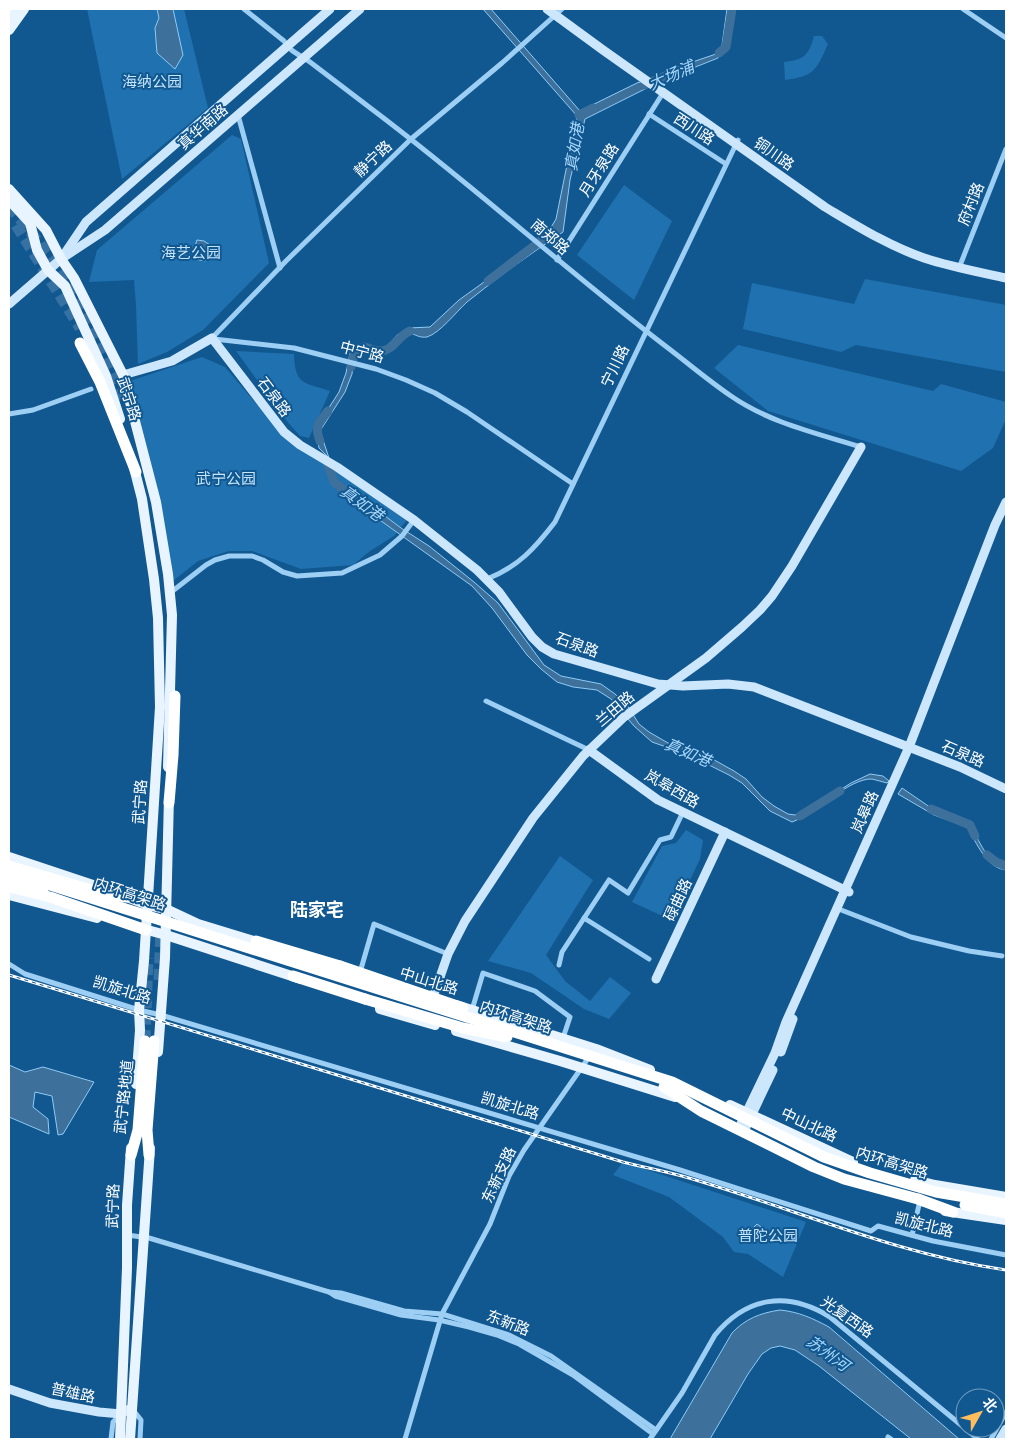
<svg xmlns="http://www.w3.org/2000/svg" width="1015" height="1448" viewBox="0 0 1015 1448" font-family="'Work Sans','Noto Sans SC',sans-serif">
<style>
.green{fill:#2071af}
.water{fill:#3d709a;stroke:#8ecbf6}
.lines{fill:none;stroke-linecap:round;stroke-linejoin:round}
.river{stroke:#3d709a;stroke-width:9}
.highway-tunnel{stroke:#3571a2;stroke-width:11;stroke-dasharray:11 5.5;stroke-linecap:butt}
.street{stroke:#9dcef3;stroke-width:5}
.secondary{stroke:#cce7fc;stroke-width:9}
.primary{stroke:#e8f4ff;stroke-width:10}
.highway{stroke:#fff;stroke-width:11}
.rail-casing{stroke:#fff;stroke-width:3}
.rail{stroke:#115891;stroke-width:1;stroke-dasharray:4;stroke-linecap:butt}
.highway-bridge{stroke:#fff;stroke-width:11}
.labels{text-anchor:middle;stroke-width:4;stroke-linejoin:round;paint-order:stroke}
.park-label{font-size:15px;fill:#c4e5fd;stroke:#115891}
.street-label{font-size:15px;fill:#fff;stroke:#115891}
.water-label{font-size:16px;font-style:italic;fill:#a8d7fa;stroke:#115891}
.quarter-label{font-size:18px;font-weight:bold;fill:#fff;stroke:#115891}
</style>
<rect width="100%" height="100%" fill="#115891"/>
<g class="green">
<path d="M87 9H184L208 108 122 179Z"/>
<path d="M814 36H822L828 44C816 71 814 76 785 80L784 62C804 60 809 55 814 36Z"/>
<path d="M232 135 241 139 269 263 203 330 167 352 138 364 136 305 134 280 89 282 97 250Z"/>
<path d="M624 185 672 221 634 300 577 255Z"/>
<path d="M865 279 1006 305V372L856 345 841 352 743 329 752 283 854 304Z"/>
<path d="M738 345 933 391 941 384 1006 402V419L993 448 961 471 768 411 714 368Z"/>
<path d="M236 351 294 354C295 385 303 382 330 391L309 438 300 436 286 420Z"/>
<path d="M202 357 225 367 288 441 352 481 407 520 394 536 370 551 353 565 301 569 252 551H229L198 561 173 581 130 381Z"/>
<path d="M686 830 703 840 700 859 671 920 632 902 662 846 676 843Z"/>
<path d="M560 856 593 880 546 955 565 981 590 1001 610 977 631 993 609 1019 584 1009 531 973 488 961Z"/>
<path d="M623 1162 806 1222 783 1277 748 1254 734 1252 723 1237 669 1197 613 1175Z"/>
</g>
<g class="water">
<path d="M157 9H173L183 55 175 69 157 53 155 28 159 18Z"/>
<path d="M483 9H491L580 111 639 82 647 88 585 119 570 180 563 232C530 254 498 277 467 302 456 312 440 333 427 337 420 338 415 335 409 332L382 354 365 347 354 354 352 374 345 392 320 431 329 458 319 448 316 431 321 420 339 392 346 373 350 353 363 344 383 349 387 347 397 335 409 328 430 327 459 300 544 239 556 219 577 116Z"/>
<path d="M727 9H732L726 47 718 58 673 76 661 78 657 76 669 70 716 54 722 45Z"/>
<path d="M197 240 204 241 213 247V253L205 261 195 259 194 249Z"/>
<path d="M324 465 329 467 334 482 361 498 401 528 429 546 474 582 498 603 544 665 561 676 601 684 615 694 627 705 639 724 649 732 668 743 709 757 734 771 746 779 762 797 774 806 788 814 795 815 810 809 851 783 870 774 883 776 889 781 887 783C882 782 877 780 872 779 849 778 815 814 792 822L770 811 742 783 729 775 689 755 652 742 634 726 611 699 597 690 573 687 557 682 541 669 527 655 492 608 472 586 356 503 333 483Z"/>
<path d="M902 788 937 812 970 825C979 839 987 865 1006 867V870C986 868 977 843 967 827L934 815 898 794Z"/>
<path d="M9 1065 25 1072 43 1067 94 1082 63 1134 58 1135 52 1096 35 1092 33 1107 48 1119 49 1134 9 1117Z"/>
<path d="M757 1224 769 1233 772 1239C762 1242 757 1237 752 1229Z"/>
<path d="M780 1310C799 1312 812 1318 829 1327L959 1439H911L819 1366 795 1350 780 1346 771 1348 762 1354 748 1374 710 1439H670L732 1333C745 1319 760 1313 780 1310Z"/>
</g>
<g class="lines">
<g class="river">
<path d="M719 53 726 47 732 9"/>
<path d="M644 85 671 74"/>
<path d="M579 115 593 108"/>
<path d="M488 281 551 233"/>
<path d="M351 367 354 354 364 347C369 348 375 351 380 351 392 352 399 335 410 331"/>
<path d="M320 441C314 426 319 423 328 411"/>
<path d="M328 465 334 482 343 489"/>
<path d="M931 809 970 825 975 836"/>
<path d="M800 816 840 791"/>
<path d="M987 855 996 862 1006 866"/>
</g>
<g class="highway-tunnel">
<path d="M9 206 51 257 89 319 121 389 125 401"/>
<path d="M16 225 80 328"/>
<path d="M159 980 161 929"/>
<path d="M145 1041 148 958"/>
</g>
<g class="street">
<path d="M244 9 284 41C289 51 300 55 310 62 331 78 352 94 373 110 474 186 567 271 668 348 689 364 709 381 731 396 770 423 816 433 861 447"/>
<path d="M963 9 1006 38"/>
<path d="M649 114 726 164"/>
<path d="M238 115 280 268"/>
<path d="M557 260 663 93"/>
<path d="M959 268 1006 149"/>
<path d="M212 338 286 261 411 139 502 63 562 9"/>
<path d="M214 339 294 348 376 369 406 380 435 393 467 412 573 484"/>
<path d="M9 414 33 410 91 389"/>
<path d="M487 579C518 567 535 548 555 522L738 140"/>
<path d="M170 593 206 565 215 560 229 556H252L263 560 283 572 297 576 342 573 380 555 402 536 414 520"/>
<path d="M486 701 589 750"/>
<path d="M836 908 911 937 969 951 1002 956"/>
<path d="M584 918 649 959"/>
<path d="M9 964 25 974 139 1010 161 1015 680 1170 871 1231 878 1226 933 1241 1006 1255"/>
<path d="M559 965 562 952 609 880 628 893 660 840 671 837 683 812"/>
<path d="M361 969 374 924 448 954"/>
<path d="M472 1010 483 973 535 991 570 1017 563 1038"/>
<path d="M127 1235 149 1238 329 1292 341 1293 404 1311 442 1314 509 1335 551 1356 656 1430"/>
<path d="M912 1235 919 1205"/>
<path d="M329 1292 335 1296 401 1315 439 1320 469 1327 497 1335 519 1344 573 1375 653 1434"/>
<path d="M133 1410 141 1420 140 1439"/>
<path d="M888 1437 891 1439"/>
<path d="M111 1439 113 1422 119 1416"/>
<path d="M405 1439 442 1314 490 1224 509 1176 524 1150 589 1057"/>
<path d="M650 1439 682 1393 715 1335C747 1296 788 1291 830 1317L978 1439"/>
<path d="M991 1439 1006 1412"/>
</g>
<g class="secondary">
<path d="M547 9 603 50 825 207C857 226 889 246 924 258 951 267 979 272 1006 278"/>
<path d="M63 256 86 222 330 9"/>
<path d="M9 304 61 259 105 230 360 9"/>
<path d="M123 375 172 361 212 338 284 432 300 445 337 467 414 520 477 570 499 592 532 637 542 647 554 654 658 684 683 686 728 684 754 687 960 767 1006 789"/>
<path d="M589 750 658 800 849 892"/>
<path d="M656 979 725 832"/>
<path d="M431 1003 448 954 465 921 533 818 583 756 624 717 706 658 742 627 760 610 772 596 792 566 861 447"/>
<path d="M781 1052 793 1019"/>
<path d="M739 1128 775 1053 786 1022 909 747 995 525 1006 502"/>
<path d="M744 1131 773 1070"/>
<path d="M9 1389 50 1403 99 1412 121 1414 131 1408"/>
<path d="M1000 1439 1006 1429"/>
</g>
<g class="primary">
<path d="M9 16 14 9"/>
<path d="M9 30 24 9"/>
<path d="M9 189 46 230 61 259 74 278 123 375 156 502 168 574 172 615 168 767"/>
<path d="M9 200 30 223 37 250 48 270 65 286 106 376 120 419"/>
<path d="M133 464 142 499 154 579 158 618 160 707 144 961 139 1010 140 1030 136 1084"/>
<path d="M9 857 105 889"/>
<path d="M119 894 148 905 166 909 198 924 263 944"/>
<path d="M9 895 97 918"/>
<path d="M140 928 166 935 301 979"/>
<path d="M456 1005 596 1049 650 1070"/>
<path d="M380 1009 435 1025"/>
<path d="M456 1031 560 1061 675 1097"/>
<path d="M158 1052 165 958 169 797"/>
<path d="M730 1105 853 1162"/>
<path d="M915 1180 935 1185 1006 1197"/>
<path d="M945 1211 1006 1220"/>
<path d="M120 1439 127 1268V1205L131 1148"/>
<path d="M130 1439 150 1148"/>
</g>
<g class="highway">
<path d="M80 343 100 382 136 472"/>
<path d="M169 803 173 755 175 696"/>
<path d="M9 866 105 894 126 897"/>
<path d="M9 887 50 897 146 930"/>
<path d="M256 941 340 966"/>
<path d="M293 976 365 999"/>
<path d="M131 1155 138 1130 145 1041"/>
<path d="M149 1155 147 1130 154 1041"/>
<path d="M918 1199 953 1212"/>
</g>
<defs>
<path id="rail" d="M9 975 623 1162C643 1167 663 1171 682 1176 791 1207 894 1254 1006 1270"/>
</defs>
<use href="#rail" class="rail-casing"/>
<use href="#rail" class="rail"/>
<g class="highway-bridge">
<path d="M9 872 672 1082 824 1157 870 1173 936 1192 1006 1204"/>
<path d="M9 881 43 890"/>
<path d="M340 966 463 1008"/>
<path d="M365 999 463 1028 507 1037"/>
<path d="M664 1087 701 1111 814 1167 844 1179 918 1199"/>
<path d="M965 1205 1006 1213"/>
</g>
</g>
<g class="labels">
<g class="park-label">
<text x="152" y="87">海纳公园</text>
<text x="191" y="258">海艺公园</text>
<text x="226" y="484">武宁公园</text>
<text x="768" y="1241">普陀公园</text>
</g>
<g class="street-label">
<text transform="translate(203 127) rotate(-41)" y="5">真华南路</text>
<text transform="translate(694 129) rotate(33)" y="5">西川路</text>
<text transform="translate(774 154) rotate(35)" y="5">铜川路</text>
<text transform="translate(373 159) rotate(-43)" y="5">静宁路</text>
<text transform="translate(599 170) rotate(-58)" y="5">月牙泉路</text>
<text transform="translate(971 204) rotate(-68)" y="5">府村路</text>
<text transform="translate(550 237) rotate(41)" y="5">南郑路</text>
<text transform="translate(362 352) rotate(15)" y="5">中宁路</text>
<text transform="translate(615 366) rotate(-64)" y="5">宁川路</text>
<text transform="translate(274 397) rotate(53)" y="5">石泉路</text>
<text transform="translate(129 399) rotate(72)" y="5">武宁路</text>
<text transform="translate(577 645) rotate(20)" y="5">石泉路</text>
<text transform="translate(615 709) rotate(-40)" y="5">兰田路</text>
<text transform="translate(963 754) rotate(23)" y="5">石泉路</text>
<text transform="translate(672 789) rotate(30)" y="5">岚皋西路</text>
<text transform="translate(140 802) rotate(-86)" y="5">武宁路</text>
<text transform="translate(865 812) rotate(-66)" y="5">岚皋路</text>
<text transform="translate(130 894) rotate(18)" y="5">内环高架路</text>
<text transform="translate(678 900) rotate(-65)" y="5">碌曲路</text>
<text transform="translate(429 981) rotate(17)" y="5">中山北路</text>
<text transform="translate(122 990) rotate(17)" y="5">凯旋北路</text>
<text transform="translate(516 1017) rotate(18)" y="5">内环高架路</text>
<text transform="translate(124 1097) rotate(-84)" y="5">武宁路地道</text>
<text transform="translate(510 1106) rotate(17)" y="5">凯旋北路</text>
<text transform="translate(809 1125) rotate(25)" y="5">中山北路</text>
<text transform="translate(892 1163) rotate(17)" y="5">内环高架路</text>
<text transform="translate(499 1175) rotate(-65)" y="5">东新支路</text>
<text transform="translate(113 1206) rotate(-88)" y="5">武宁路</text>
<text transform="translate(924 1225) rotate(14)" y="5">凯旋北路</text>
<text transform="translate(847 1317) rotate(35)" y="5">光复西路</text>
<text transform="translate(508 1323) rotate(21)" y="5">东新路</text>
<text transform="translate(73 1393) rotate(12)" y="5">普雄路</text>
</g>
<g class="water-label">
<text transform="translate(671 75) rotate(-24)" y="6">大场浦</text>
<text transform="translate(574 147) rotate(-81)" y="6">真如港</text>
<text transform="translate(362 503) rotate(36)" y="6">真如港</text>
<text transform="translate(688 752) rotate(23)" y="6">真如港</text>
<text transform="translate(828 1353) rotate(36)" y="6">苏州河</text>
</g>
<g class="quarter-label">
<text x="317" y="916">陆家宅</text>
</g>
</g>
<rect width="1015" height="1448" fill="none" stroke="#ffffff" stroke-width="20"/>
<g transform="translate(980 1413) rotate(51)"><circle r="24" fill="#115891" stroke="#709bbd"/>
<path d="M0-4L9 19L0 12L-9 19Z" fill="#ffbd5e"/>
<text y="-8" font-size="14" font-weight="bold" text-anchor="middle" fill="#ffffff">北</text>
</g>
</svg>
